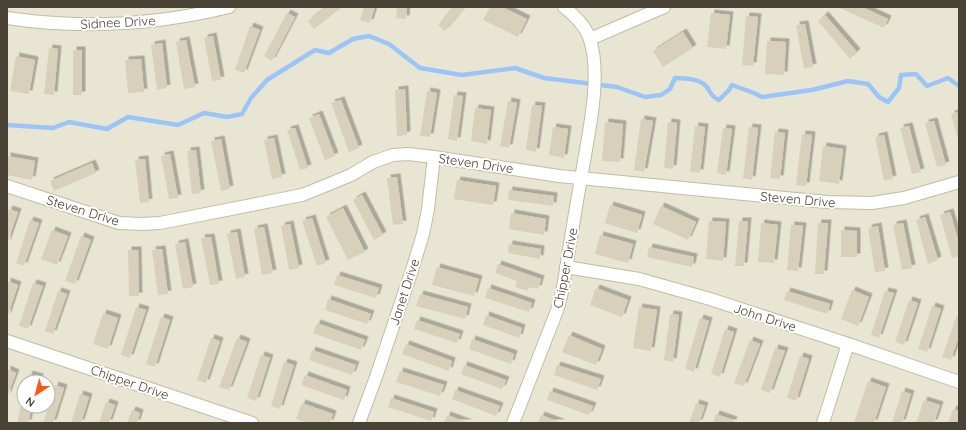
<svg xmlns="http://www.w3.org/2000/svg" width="966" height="430" viewBox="0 0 966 430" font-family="Quicksand,sans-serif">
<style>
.residential{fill:#e9e5d3;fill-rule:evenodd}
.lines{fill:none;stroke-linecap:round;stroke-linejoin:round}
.stream{stroke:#9bc5f9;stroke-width:4.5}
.building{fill:#d8d0ba;filter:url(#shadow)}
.minor-casing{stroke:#c1bca7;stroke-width:14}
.minor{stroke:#fff;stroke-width:12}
.labels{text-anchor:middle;stroke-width:4;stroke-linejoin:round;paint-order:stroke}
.street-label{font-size:13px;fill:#484334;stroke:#fff}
</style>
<defs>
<filter id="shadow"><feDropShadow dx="3.5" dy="-3.5" stdDeviation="0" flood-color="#0004"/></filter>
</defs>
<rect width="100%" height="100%" fill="#f5f2e6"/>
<path class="residential" d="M7 7H959V423H7ZM24 382H48V406H24Z"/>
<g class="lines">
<path class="stream" d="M7 125 53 128 69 122 107 129 128 117 178 125 204 113 227 117 242 114 251 98 267 80 315 50 329 53 353 39 369 36 389 44 420 68 462 75 515 68 544 78 617 87 645 97 661 95 670 89 675 78C683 78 700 79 706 86 712 93 709 95 719 100L729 90 732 85 754 93 762 97 812 90 848 81 868 84 879 97 888 102 899 88 901 75 916 74 927 86 948 78 959 86"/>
</g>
<g class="building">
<path d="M326 7H342L314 29 308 21Z"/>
<path d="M364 7H375L370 23 360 20Z"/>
<path d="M397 7H407L406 19 396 18Z"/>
<path d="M452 7H465L445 31 438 25Z"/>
<path d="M490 7H502L527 19 518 37 483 20Z"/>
<path d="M841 7H862L888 19 884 28 840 8Z"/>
<path d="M287 13 295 17 272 61 264 56Z"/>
<path d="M711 13 730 15 726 49 707 47Z"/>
<path d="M825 15 857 52 850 59 818 21Z"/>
<path d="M746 16 758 17 753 66 742 65Z"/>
<path d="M805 24 813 67 804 69 796 25Z"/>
<path d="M250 26 260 30 244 73 235 70Z"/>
<path d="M683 32 693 48 663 67 653 51Z"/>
<path d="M213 36 221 80 212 81 204 38Z"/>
<path d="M186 40 195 87 184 89 176 42Z"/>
<path d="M767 41 786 42 784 75 765 74Z"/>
<path d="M162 43 167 88 157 90 151 45Z"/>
<path d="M49 48 58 49 54 95 44 94Z"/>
<rect x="73" y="50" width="9" height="45"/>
<path d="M16 56 35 60 29 94 10 91Z"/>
<path d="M141 59 144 92 128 93 125 60Z"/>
<path d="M405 89 407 135 397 136 395 90Z"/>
<path d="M427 91 437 93 430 137 420 136Z"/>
<path d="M454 95 463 96 457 141 448 139Z"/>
<path d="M341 100 359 148 349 152 331 103Z"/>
<path d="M508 101 517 103 509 148 500 146Z"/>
<path d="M532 105 542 106 536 152 526 150Z"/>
<path d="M475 108 491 110 487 144 471 141Z"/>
<path d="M959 112V142L951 114Z"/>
<path d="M319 114 335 156 325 160 309 118Z"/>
<path d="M641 119 653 121 644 172 634 170Z"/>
<path d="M934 121 946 165 937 167 925 123Z"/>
<path d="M605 122 623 124 620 162 602 161Z"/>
<path d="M668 122 677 123 673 169 664 168Z"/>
<path d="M695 126 705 127 700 173 690 172Z"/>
<path d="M909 126 921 172 912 174 900 128Z"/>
<path d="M553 127 568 129 564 158 549 155Z"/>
<path d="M749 127 758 128 752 180 743 178Z"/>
<path d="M295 128 308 168 300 170 287 130Z"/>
<path d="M723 128 732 129 726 175 717 173Z"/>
<path d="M775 132 785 133 780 179 770 178Z"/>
<path d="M802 134 812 135 806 186 796 185Z"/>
<path d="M884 135 893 179 884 181 875 137Z"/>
<path d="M274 138 282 177 272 179 264 140Z"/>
<path d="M221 139 230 189 221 191 211 141Z"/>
<path d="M823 146 843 149 839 184 819 181Z"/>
<path d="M196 150 201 193 192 194 187 151Z"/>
<path d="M170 154 178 198 169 199 161 156Z"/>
<path d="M7 156 35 161 32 180 7 175Z"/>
<path d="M145 159 149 202 140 203 135 160Z"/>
<path d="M92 163 96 173 54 191 50 181Z"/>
<path d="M397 177 403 224 393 225 387 178Z"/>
<path d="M457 180 496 186 493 205 454 199Z"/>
<path d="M509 190 554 196 553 206 508 200Z"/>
<path d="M362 195 383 235 374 240 353 200Z"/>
<path d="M610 205 642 215 637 233 605 223Z"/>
<path d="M661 206 696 222 688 240 653 224Z"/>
<path d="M343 208 365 252 348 260 326 217Z"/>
<path d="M9 209 18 212 7 244V215Z"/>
<path d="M950 212 959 243V256L952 258 940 215Z"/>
<path d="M511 213 546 219 544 235 509 229Z"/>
<path d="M925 217 938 260 928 264 916 220Z"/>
<path d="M312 218 326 263 317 266 302 221Z"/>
<path d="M30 220 39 223 24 266 16 263Z"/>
<path d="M709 221 726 222 723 261 706 259Z"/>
<path d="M739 221H748L744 266H735Z"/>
<path d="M761 223 778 225 774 263 758 262Z"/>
<path d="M818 223H828L824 274H815Z"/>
<path d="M903 223 912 268 902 270 893 225Z"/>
<path d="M290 224 299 268 289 270 281 226Z"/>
<path d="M791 225 803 226 798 271 787 270Z"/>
<path d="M878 226 885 271 875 272 868 228Z"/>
<path d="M264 227 273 273 262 275 254 229Z"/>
<path d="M52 230 68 236 57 265 41 259Z"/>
<path d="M841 230 857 231V257H841Z"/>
<path d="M237 232 245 277 236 279 227 234Z"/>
<path d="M600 235 633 244 628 263 595 254Z"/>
<path d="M81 236 91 240 75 284 65 281Z"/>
<path d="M211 237 219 284 210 285 201 238Z"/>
<path d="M185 242 193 287 183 289 175 244Z"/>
<path d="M509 244 541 249 540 259 508 253Z"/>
<path d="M649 247 694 257 692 267 647 257Z"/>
<path d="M162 249 168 294 158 295 152 250Z"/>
<path d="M128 250H138L139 296H129Z"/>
<path d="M498 264 541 279 538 289 529 286 528 291 515 287 517 281 495 273Z"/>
<path d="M437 267 479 279 474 296 432 285Z"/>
<path d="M337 275 379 288 376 298 334 285Z"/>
<path d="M7 281 18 285 7 318Z"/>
<path d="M33 283 43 286 28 329 19 326Z"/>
<path d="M488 288 532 303 529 312 485 298Z"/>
<path d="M596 288 628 300 622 317 590 305Z"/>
<path d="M852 290 869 297 858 326 841 319Z"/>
<path d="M58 291 67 294 53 334 45 331Z"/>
<path d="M787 291 830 304 827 314 784 300Z"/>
<path d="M885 291 894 293 879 338 871 335Z"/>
<path d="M420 294 468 307 465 319 416 306Z"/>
<path d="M328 299 371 314 367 324 325 310Z"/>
<path d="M909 300 918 303 904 345 895 342Z"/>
<path d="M932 306 941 309 927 352 918 349Z"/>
<path d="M136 307 146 310 130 358 121 355Z"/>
<path d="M639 307 657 310 651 351 633 348Z"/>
<path d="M103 313 118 318 108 349 93 344Z"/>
<path d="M670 314 679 315 673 362 664 360Z"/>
<path d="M486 315 522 328 519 338 483 325Z"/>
<path d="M957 315 959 316V336L951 360 942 357Z"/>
<path d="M161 317 170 320 155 367 146 364Z"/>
<path d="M700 318 709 321 694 372 685 369Z"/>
<path d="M417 320 460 334 457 343 414 329Z"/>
<path d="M317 323 365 340 361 350 313 333Z"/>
<path d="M725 329 734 332 720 377 711 374Z"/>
<path d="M569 335 602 349 596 365 562 352Z"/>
<path d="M211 338 220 341 206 383 197 380Z"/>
<path d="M237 338 247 342 229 390 219 387Z"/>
<path d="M472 339 514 354 511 364 469 349Z"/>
<path d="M750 340 760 344 744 386 734 383Z"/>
<path d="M406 344 452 361 449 371 402 354Z"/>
<path d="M775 348 785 351 770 393 761 390Z"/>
<path d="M312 350 356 365 352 375 309 360Z"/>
<path d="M261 355 270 358 256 401 247 398Z"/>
<path d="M800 356 809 359 796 401 787 398Z"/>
<path d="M284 362 294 365 280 409 271 406Z"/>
<path d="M464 365 506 380 502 389 461 374Z"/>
<path d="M557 365 601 379 597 390 554 375Z"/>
<path d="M7 369 16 373 7 397Z"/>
<path d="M400 371 444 385 440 396 396 382Z"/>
<path d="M29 374 40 377 39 382H27Z"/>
<path d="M305 375 347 390 344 400 301 385Z"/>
<path d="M868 381 886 387 874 423H854Z"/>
<path d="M55 385 64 388 53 423H43Z"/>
<path d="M455 390 500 406 496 416 452 399Z"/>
<path d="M550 391 593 406 589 415 547 400Z"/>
<path d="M902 391 911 394 902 423H892Z"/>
<path d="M80 394 89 397 81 423H71Z"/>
<path d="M23 396 24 406H32L28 423H17Z"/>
<path d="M391 398 434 412 431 421 388 407Z"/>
<path d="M924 400 940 405 934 423H916Z"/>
<path d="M106 402 115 405 109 423H99Z"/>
<path d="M302 403 333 414 330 423H308L296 419Z"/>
<path d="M696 403 705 406 699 423H689Z"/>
<path d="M953 409 959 411V419L958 423H948Z"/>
<path d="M132 410 140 413 137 423H127Z"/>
<path d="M716 414 734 420 733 423H713Z"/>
<path d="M447 415 469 423H444Z"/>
<path d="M541 415 562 423H538Z"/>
</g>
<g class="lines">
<defs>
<g id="minor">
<path d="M7 18C81 29 156 25 229 7"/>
<path d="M590 39 664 7"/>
<path d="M7 186 119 223 142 224 160 223 302 195 327 185 351 175 373 162 393 155 408 154 434 157 559 176 827 202 872 203 904 198 959 182"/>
<path d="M566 267 639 279 710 299 848 344 959 382"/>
<path d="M7 341 252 423"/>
<path d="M359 423 376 377 413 267 423 234 428 209 434 157"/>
<path d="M513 423 558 308 563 288C569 250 575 211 582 173 588 135 602 77 590 40 587 28 574 15 564 7"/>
<path d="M823 423 848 344"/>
</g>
</defs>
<use href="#minor" class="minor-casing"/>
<use href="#minor" class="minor"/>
</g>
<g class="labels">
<g class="street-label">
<text transform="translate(118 22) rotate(-3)" y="5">Sidnee Drive</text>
<text transform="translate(476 163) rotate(8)" y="5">Steven Drive</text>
<text transform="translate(798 199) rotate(5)" y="5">Steven Drive</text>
<text transform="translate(83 210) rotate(17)" y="5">Steven Drive</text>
<text transform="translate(565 268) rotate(-79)" y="5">Chipper Drive</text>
<text transform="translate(404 292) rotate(-72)" y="5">Janet Drive</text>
<text transform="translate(765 317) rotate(18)" y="5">John Drive</text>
<text transform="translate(130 382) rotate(19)" y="5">Chipper Drive</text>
</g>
</g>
<rect width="966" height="430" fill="none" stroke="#484334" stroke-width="16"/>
<g transform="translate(36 394) rotate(216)"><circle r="19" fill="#ffffff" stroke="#b6b4ae"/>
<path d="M0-3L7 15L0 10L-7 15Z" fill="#ff5612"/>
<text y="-6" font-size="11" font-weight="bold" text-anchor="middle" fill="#484334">N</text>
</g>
</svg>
